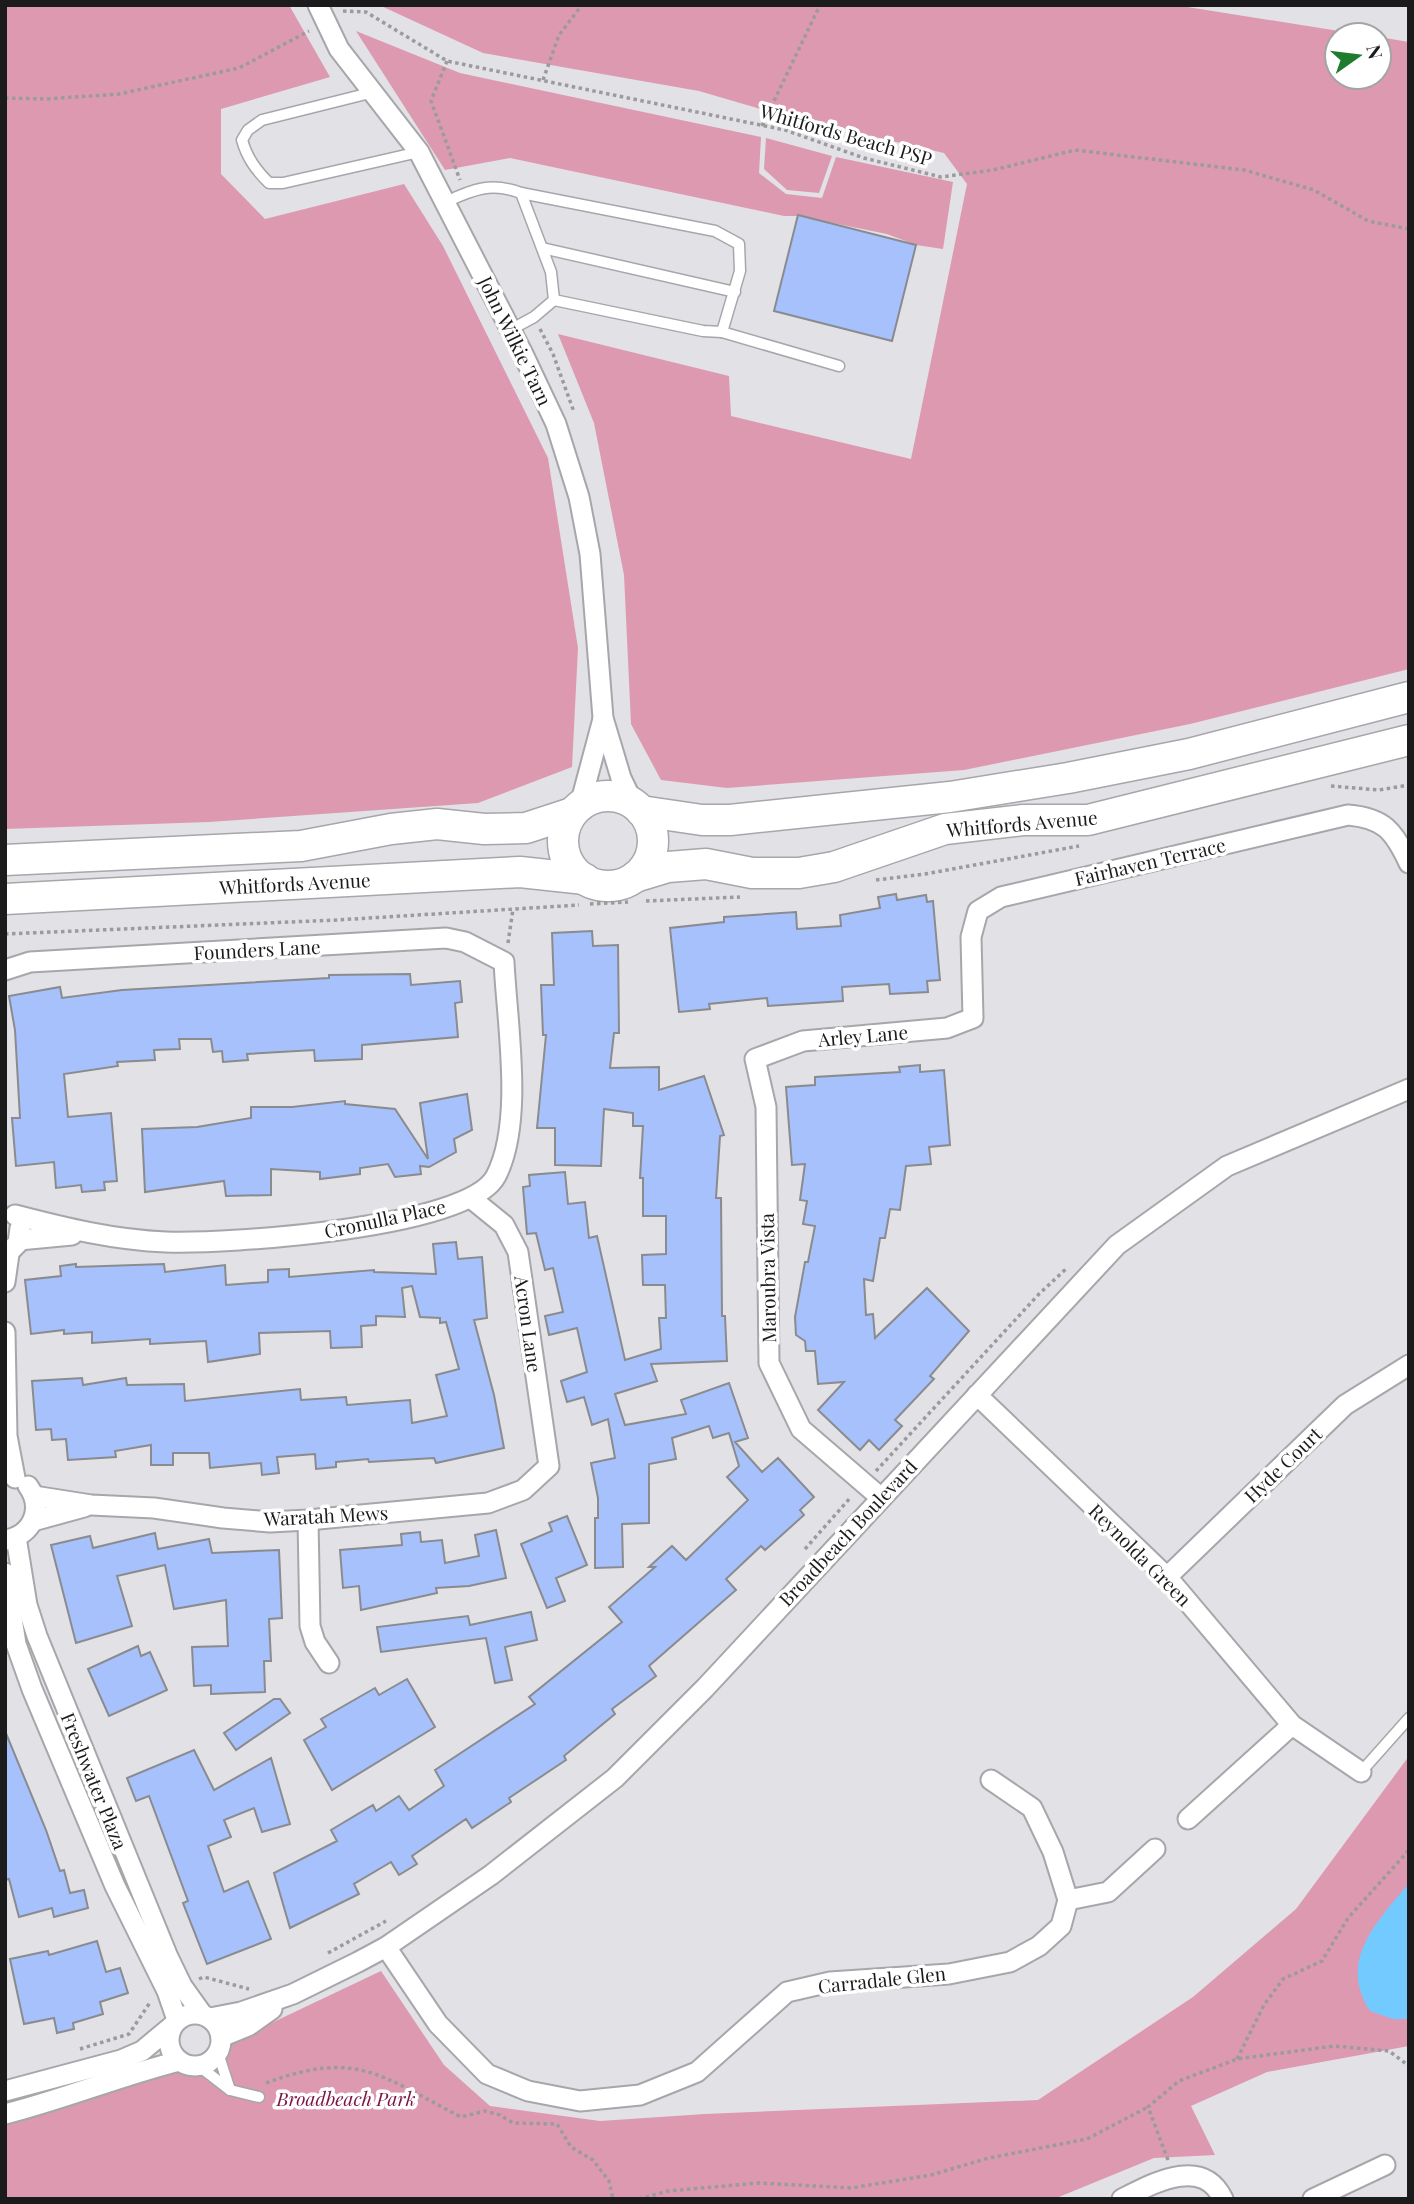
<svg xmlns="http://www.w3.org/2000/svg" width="1414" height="2204" viewBox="0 0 1414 2204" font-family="'Playfair Display',serif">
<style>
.green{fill:#dd99af}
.water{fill:#72cafe}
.building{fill:#a7c1fd;stroke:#898b8f;stroke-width:2}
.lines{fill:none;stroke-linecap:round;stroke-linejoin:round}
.service-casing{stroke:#a7a6aa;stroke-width:13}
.minor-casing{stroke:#a7a6aa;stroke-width:23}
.primary-casing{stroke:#a7a6aa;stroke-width:33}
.path{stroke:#9b9a9d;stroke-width:3.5;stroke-dasharray:3.5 3.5;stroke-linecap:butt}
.service{stroke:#fff;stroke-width:10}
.minor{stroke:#fff;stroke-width:19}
.primary{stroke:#fff;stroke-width:30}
.labels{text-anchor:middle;stroke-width:7;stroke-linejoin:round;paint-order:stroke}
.street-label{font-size:19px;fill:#1b1b1c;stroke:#fff}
.park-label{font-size:19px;font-style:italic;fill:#7c1445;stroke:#fff}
</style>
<rect width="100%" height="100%" fill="#e2e1e5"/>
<g class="green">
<path d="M5 5H289L330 77 221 109V174L265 219 404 184 443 246 548 458 578 648 572 767 478 803 209 822 5 829Z"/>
<path d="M379 5H1175L1364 35H1337V77H1379V37L1409 42V669L1190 724 964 770 727 788 661 780 631 724 624 575 594 423 558 334 729 376 731 416 911 459 967 184 944 153 788 117 699 91 483 53Z"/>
<path d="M356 31 460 73 761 137 759 173 786 194 822 198 836 157 953 182 943 249 916 245 887 234 798 216H784L510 158 445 170Z"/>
<path d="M766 138 832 156 819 193 787 190 764 169Z"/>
<path d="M1409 1756V2046L1267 2072 1191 2106 1215 2155 1154 2158 1054 2199H5V2122L190 2069 248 2034 381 1971 444 2065 490 2106 600 2121 705 2114 1038 2100 1193 1997 1296 1909Z"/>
</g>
<path class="water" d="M1409 1883V2019H1393L1370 2011C1338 1960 1376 1923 1409 1883Z"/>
<g class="building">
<path d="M798 215 916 245 892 341 774 311Z"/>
<path d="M896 894 897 900 926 895 927 902 933 901 940 980 927 981 928 992 890 994 889 984 842 987 843 1001 768 1006 767 998 709 1004 710 1009 679 1012 670 928 724 922V917L796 912 797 929 841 926 840 915 880 908 878 897Z"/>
<path d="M592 931 593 946 618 945 619 1033H614L610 1068 659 1067V1090L704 1076 724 1135 720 1136 716 1198H721L722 1316H725L727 1361 651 1364 657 1381 615 1394 625 1425 686 1414 681 1400 729 1383 748 1438 735 1442 762 1472 778 1458 814 1497 800 1510 804 1515 765 1550 761 1546 726 1579 736 1590 649 1666 656 1676 612 1709 615 1714 564 1756 566 1760 509 1798 511 1802 472 1828 466 1819 412 1856 417 1864 399 1875 391 1862 354 1884 359 1894 290 1928 274 1873 337 1841 331 1830 373 1805 376 1811 399 1796 409 1810 444 1786 435 1770 535 1704 529 1697 622 1622 609 1607 655 1567H649L672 1546 686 1560 748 1500 727 1477 739 1466 729 1433 713 1438 709 1426 672 1438 676 1459 649 1464V1523L622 1524 623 1567 595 1568V1518H598V1498L591 1463 615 1458 608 1419 592 1425 584 1397 567 1402 561 1381 587 1372 577 1328 549 1335 545 1316 563 1312 553 1268 545 1270 536 1233 527 1234 523 1187 530 1186 529 1175 565 1172 568 1204 585 1202 589 1238 597 1236 625 1360 661 1349 659 1318H666L665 1285H643L642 1255 666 1254V1216H643V1178H640L643 1126H633V1113L604 1109 601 1166 555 1165V1128H537L546 1035H543L541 985H554L552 933Z"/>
<path d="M410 974 411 985 460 981 462 1002 455 1003 458 1037 362 1045V1059L315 1061 314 1050 247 1054 248 1060 223 1062 222 1051 213 1052 211 1039H179L180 1049 154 1050 155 1060 117 1062 118 1066 64 1074 68 1117 111 1113 117 1181 104 1182 105 1190 82 1192 81 1185 56 1188 54 1162 16 1166 12 1118H20L15 1030 9 996 60 987 62 998 122 990 329 978V975Z"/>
<path d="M920 1065V1072L944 1070 950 1145 929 1147 931 1164 906 1166 900 1210 890 1209 885 1238H880L873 1281 864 1279 866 1315 873 1314 875 1338 927 1288 969 1331 930 1376 934 1379 895 1420 902 1426 879 1450 869 1440 860 1450 818 1410 844 1382 818 1384 815 1351H806L805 1341 796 1335 795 1317 805 1262H808L815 1226 803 1224 807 1201 800 1200 805 1164 792 1165 786 1087 815 1085V1077L900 1072 899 1067Z"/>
<path d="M467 1094 472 1130 454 1139 456 1152 429 1167 420 1166 421 1174 395 1177 388 1164 360 1168V1174L320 1179V1172L271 1169V1195L226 1196 224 1181 145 1192 142 1129 197 1127 251 1118V1107H292L345 1101V1104L395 1109 428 1159 420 1103Z"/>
<path d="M456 1242 458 1259 482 1257 487 1318 474 1320 494 1395 504 1448 436 1463 434 1458 369 1462 368 1459 336 1462V1467L316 1469 315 1454 277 1457 279 1473 262 1475 261 1463 210 1468 209 1453H173V1465H151V1445L115 1451 116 1457 68 1460 66 1439 52 1440 51 1429 36 1430 32 1381 82 1378 83 1385 126 1378 127 1385 184 1384 185 1401 300 1389 301 1400 346 1397 347 1405 410 1400 412 1423 447 1416 436 1375 459 1369 446 1322 440 1323V1318L420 1317 412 1286 402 1288 405 1317 376 1316V1325L361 1326 362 1347 331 1348 330 1331 259 1333 260 1354 208 1362 206 1341 150 1344V1339L92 1343V1332L64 1334V1330L31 1334 25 1280 61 1276 60 1266 76 1264V1267L164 1264 165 1272 225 1265 226 1285 268 1282V1270L289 1269V1277L374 1270V1272L436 1274 433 1244Z"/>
<path d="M567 1516 587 1565 556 1578 565 1601 547 1608 521 1544 552 1531 549 1523Z"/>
<path d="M496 1530 506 1578 469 1586 436 1588 437 1593 361 1610 359 1586 343 1588 340 1550 402 1545 401 1534 420 1532 421 1542 442 1540 445 1563 479 1556 475 1535Z"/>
<path d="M155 1533 158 1549 209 1539 212 1553 279 1550 282 1618 269 1619 271 1661H264L265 1692 211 1694V1685L194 1686 192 1647 228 1646 226 1600 174 1609 165 1565 117 1576 132 1626 76 1643 51 1545 90 1536 93 1548Z"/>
<path d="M531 1612 537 1640 505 1647 512 1680 495 1683 486 1638 381 1652 377 1627 468 1616 470 1625Z"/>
<path d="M138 1646 141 1656 150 1652 167 1690 109 1716 88 1669Z"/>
<path d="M407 1679 435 1727 332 1790 304 1740 326 1727 321 1719 375 1688 379 1695Z"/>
<path d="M274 1699H280L290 1713 236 1750 224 1733Z"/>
<path d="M5 1731 46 1830 60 1871 64 1870 70 1893 84 1890 88 1908 54 1917 52 1908 19 1917 9 1879 5 1880Z"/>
<path d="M194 1750 214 1790 271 1758 290 1824 262 1832 254 1808 224 1820 231 1837 208 1846 224 1892 248 1881 271 1939 207 1964 183 1903 188 1901 149 1796 136 1801 127 1778Z"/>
<path d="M97 1941 106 1972 120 1968 128 1993 100 2002 103 2014 73 2023 74 2029 57 2033 54 2018 24 2024 10 1959 48 1951 49 1955Z"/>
</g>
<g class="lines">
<defs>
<g id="service">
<path d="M374 92 262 120 248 130 242 140C247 158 256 170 269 183H283L419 152"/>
<path d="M521 193 715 231 739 244 740 271 722 332 703 331 554 300"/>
<path d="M446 202C473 189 492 182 521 193L551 272 554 300 534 317 510 330"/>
<path d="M542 248 735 292"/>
<path d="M722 332 839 366"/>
<path d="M1361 1772 1409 1718"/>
<path d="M218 2053 230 2090"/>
<path d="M199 2066 230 2090 259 2097"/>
</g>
<g id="minor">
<path d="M318 5 339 49 419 152 523 354 556 424 579 497 590 554 603 718 621 778 633 803"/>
<path d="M580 805 603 719"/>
<path d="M5 970 30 962 446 938 465 942 504 962C507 1024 524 1122 496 1176 469 1229 225 1244 166 1242 114 1240 65 1228 15 1215"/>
<path d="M19 1240 72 1235"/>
<path d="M5 1256 18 1243 20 1228"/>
<path d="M5 1282 9 1254"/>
<path d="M5 1332 7 1436 15 1478"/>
<path d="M977 1395 1167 1577 1292 1725 1361 1772"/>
<path d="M34 1496 91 1505 154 1508 223 1518 270 1522 308 1520 488 1503 523 1490 549 1466 518 1252 504 1225 472 1199"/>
<path d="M880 1497 801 1429 769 1363 766 1107 755 1059 803 1041 947 1028 973 1018 971 937 978 911 1001 897 1348 815C1384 818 1394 831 1409 863"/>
<path d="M308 1520 310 1626 315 1642 329 1663"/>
<path d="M33 1521 84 1507"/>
<path d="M16 1537 27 1605 37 1636 168 1957 182 1986 202 2014"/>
<path d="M6 1540C33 1535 44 1508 28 1486"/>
<path d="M5 1573 16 1644 32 1689 115 1886 167 1991 177 2020"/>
<path d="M1167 1577 1345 1405 1409 1365"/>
<path d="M1188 1819 1292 1725"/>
<path d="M1068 1900 1108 1892 1155 1849"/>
<path d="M386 1947 438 2024 487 2074 528 2091 580 2101 640 2095 697 2072 787 1992 830 1982 949 1974 1010 1962 1039 1946 1061 1926 1068 1900 1053 1852 1032 1808 991 1780"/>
<circle cx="195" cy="2040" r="26"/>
<path d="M210 2018 241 2012 293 1994 358 1962 386 1947 491 1875 615 1778 705 1688 1117 1245 1227 1166 1409 1089"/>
<path d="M221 2037 248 2026 272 2009"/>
<path d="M5 2091 121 2060 142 2051 172 2026"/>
<path d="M5 2114C64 2099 120 2076 179 2061"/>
<path d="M1122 2199C1152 2184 1202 2155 1223 2199"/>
<path d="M1313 2199 1385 2165"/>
</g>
<g id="primary">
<circle cx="608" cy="841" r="45"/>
<path d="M641 811 702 820H730L950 797 1068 778 1189 754 1409 697"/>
<path d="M5 860 301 846 391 829 437 824 484 829 526 828 572 813"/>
<path d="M635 877 668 867 706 864 752 873H799L834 867 945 829 1023 820H1088L1409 740"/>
<path d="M5 899 520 872 585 879"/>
</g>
</defs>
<use href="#service" class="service-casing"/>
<use href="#minor" class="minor-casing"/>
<use href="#primary" class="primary-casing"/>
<g class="path">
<path d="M343 11 366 12 447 61 785 130 864 158 941 177 993 170 1075 150 1244 170 1314 190 1368 221 1409 229"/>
<path d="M447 61 431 101 460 180"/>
<path d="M543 80 559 35 582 5"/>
<path d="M5 98 48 99 119 94 239 68 309 31"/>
<path d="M762 126 820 5"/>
<path d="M540 329 553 354 574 412"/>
<path d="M1331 786 1379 790 1409 785"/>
<path d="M876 880 925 874 1079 846"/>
<path d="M597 900 625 898"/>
<path d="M646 901 740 897"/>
<path d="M590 904 628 902"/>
<path d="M5 934 337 920 579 905"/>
<path d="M508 943 513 909"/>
<path d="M876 1471 1039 1294 1067 1268"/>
<path d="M805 1549 851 1497"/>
<path d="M328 1953 386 1921"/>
<path d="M199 1979 204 1977 249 1989"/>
<path d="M80 2049 129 2034 151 2001"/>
<path d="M1237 2059 1264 2005 1283 1979 1322 1961 1348 1918 1409 1850"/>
<path d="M266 2083C357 2049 381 2076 461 2117L485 2111 500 2115 513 2123 557 2124 571 2147 593 2160 609 2181 613 2199"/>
<path d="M1168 2160 1148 2107 1179 2081 1237 2059 1334 2046 1389 2051 1409 2066"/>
<path d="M639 2199 668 2191 759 2183 851 2188 931 2175 989 2158 1087 2139 1148 2107"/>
</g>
<use href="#service" class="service"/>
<use href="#minor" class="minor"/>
<use href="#primary" class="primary"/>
</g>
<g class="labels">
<g class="street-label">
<text transform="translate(846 135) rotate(16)" y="7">Whitfords Beach PSP</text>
<text transform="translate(515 341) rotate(64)" y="7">John Wilkie Tarn</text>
<text transform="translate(1022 824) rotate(-5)" y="7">Whitfords Avenue</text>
<text transform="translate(1150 862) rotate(-13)" y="7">Fairhaven Terrace</text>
<text transform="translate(295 884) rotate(-3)" y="7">Whitfords Avenue</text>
<text transform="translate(257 950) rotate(-3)" y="7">Founders Lane</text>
<text transform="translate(863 1036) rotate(-5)" y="7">Arley Lane</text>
<text transform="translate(385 1219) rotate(-12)" y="7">Cronulla Place</text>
<text transform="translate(768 1278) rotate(-91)" y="7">Maroubra Vista</text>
<text transform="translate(528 1324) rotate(82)" y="7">Acron Lane</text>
<text transform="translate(1283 1465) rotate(-44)" y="7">Hyde Court</text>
<text transform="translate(326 1516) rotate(-3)" y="7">Waratah Mews</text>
<text transform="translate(848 1533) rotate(-47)" y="7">Broadbeach Boulevard</text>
<text transform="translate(1140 1555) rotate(45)" y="7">Reynolda Green</text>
<text transform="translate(94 1781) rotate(68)" y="7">Freshwater Plaza</text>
<text transform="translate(882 1980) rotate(-6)" y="7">Carradale Glen</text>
</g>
<g class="park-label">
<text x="346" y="2106">Broadbeach Park</text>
</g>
</g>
<rect width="1414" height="2204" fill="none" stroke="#1b1b1c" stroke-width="14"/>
<g transform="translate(1358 56) rotate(76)"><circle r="33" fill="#ffffff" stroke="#a4a4a4" stroke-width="2"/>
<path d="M0-5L12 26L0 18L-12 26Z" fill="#1f7c2c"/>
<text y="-10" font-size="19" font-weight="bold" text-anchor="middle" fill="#1b1b1c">N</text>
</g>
</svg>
